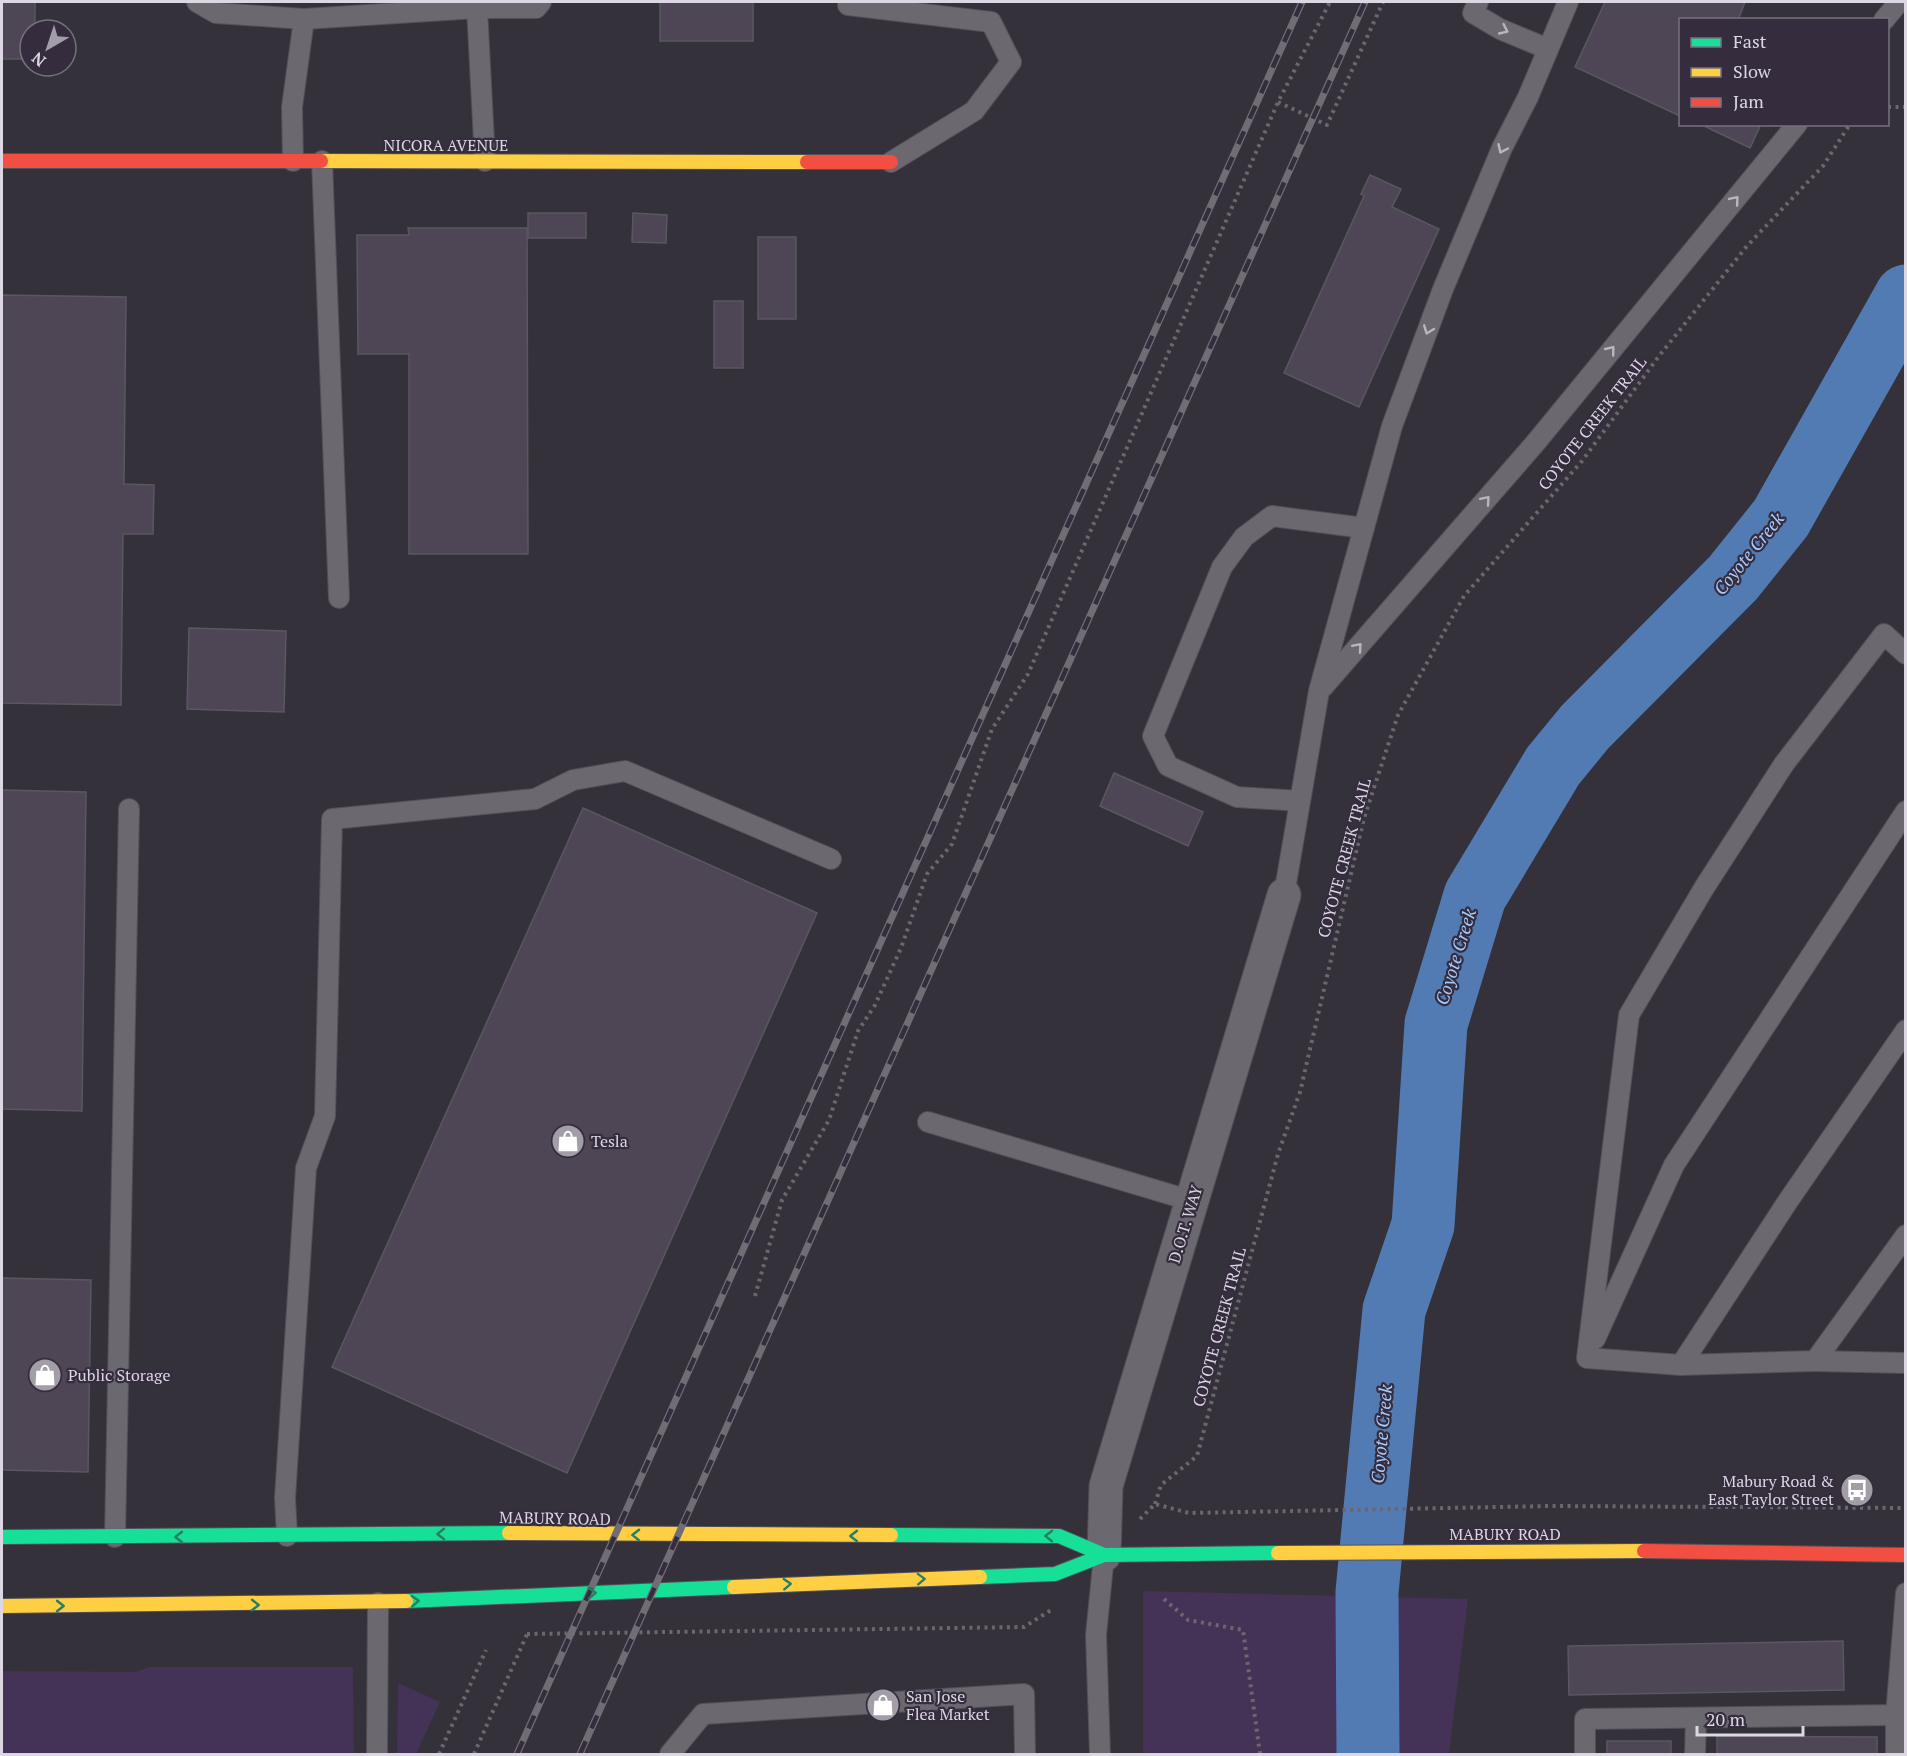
<svg xmlns="http://www.w3.org/2000/svg" width="1907" height="1756" viewBox="0 0 1907 1756" font-family="'PT Serif',serif">
<style>
.green{fill:#453257}
.lines{fill:none;stroke-linecap:round;stroke-linejoin:round}
.river{stroke:#527bb4;stroke-width:63}
.building{fill:#4e4655;stroke:#5a575f;stroke-width:1.5}
.lane-casing{stroke:#534f58;stroke-width:22}
.street-casing{stroke:#534f58;stroke-width:35}
.fast-casing{stroke:#534f58;stroke-width:16}
.slow-casing{stroke:#534f58;stroke-width:16}
.jam-casing{stroke:#534f58;stroke-width:16}
.path{stroke:#6a676d;stroke-width:4;stroke-dasharray:3 4.5;stroke-linecap:butt}
.lane{stroke:#6c6870;stroke-width:20}
.street{stroke:#6c6870;stroke-width:33}
.fast{stroke:#16e098;stroke-width:14}
.slow{stroke:#ffcf43;stroke-width:14}
.jam{stroke:#f24e42;stroke-width:14}
.rail-casing{stroke:#706d75;stroke-width:7}
.rail{stroke:#352d3e;stroke-width:4.5;stroke-dasharray:14;stroke-linecap:butt}
.oneway{stroke:#bab6c0}
.oneway2{stroke:#277e66}
.labels{text-anchor:middle;stroke-width:4.5;stroke-linejoin:round;paint-order:stroke}
.street-label{font-size:16px;fill:#dcd7e2;stroke:#352d3e}
.poi-label{font-size:16px;fill:#dcd7e2;stroke:#352d3e;text-anchor:start}
.water-label{font-size:18px;font-style:italic;fill:#a6cbff;stroke:#352d3e}
</style>
<rect width="100%" height="100%" fill="#35313a"/>
<g class="green">
<path d="M1143 1591 1468 1599 1449 1754H1143Z"/>
<path d="M149 1667H353L354 1754H2V1671L136 1672Z"/>
<path d="M398 1683 440 1702 416 1754H397Z"/>
</g>
<g class="lines">
<path class="river" d="M1368 1754 1367 1592 1394 1310 1423 1225 1436 1024 1475 896 1553 766 1585 727 1733 578 1781 518 1906 296"/>
</g>
<g class="building">
<path d="M2 2H35V30H30V59H2Z"/>
<rect x="660" y="2" width="93" height="39"/>
<path d="M1605 2H1745L1738 20H1680V116L1575 67Z"/>
<path d="M1700 124H1761L1750 148Z"/>
<path d="M1370 175 1401 189 1392 207 1439 229 1359 407 1284 373 1364 196 1361 194Z"/>
<rect x="528" y="213" width="58" height="25"/>
<path d="M633 213 667 215 666 243 632 242Z"/>
<path d="M408 228H527L528 554H409V354H358L357 235H409Z"/>
<rect x="758" y="237" width="38" height="82"/>
<path d="M2 295 126 297 124 484 154 485 153 534H123L121 705 2 703Z"/>
<rect x="714" y="301" width="29" height="67"/>
<path d="M189 628 286 631 284 712 187 709Z"/>
<path d="M1114 773 1203 812 1188 846 1100 806Z"/>
<path d="M2 790 86 792 82 1111 2 1109Z"/>
<path d="M583 808 817 913 567 1473 332 1367Z"/>
<path d="M2 1278 91 1280 88 1472 2 1470Z"/>
<path d="M1843 1641 1844 1690 1569 1695 1568 1646Z"/>
<path d="M1717 1736 1877 1737V1754H1717Z"/>
<rect x="1607" y="1741" width="64" height="13"/>
</g>
<g class="lines">
<defs>
<g id="lane">
<path d="M197 2 216 13 304 19 292 107 293 161"/>
<path d="M1478 2 1473 13 1500 29 1548 49"/>
<path d="M848 5 991 22 1011 62 974 111 891 162"/>
<path d="M477 8H536L541 2"/>
<path d="M304 19 477 8 485 161"/>
<path d="M1884 20 1899 2"/>
<path d="M322 161 339 598"/>
<path d="M1906 654 1884 634 1784 764 1704 888 1629 1015 1587 1358 1681 1365 1815 1361 1906 1235"/>
<path d="M1323 687 1537 441 1797 124"/>
<path d="M1300 801 1237 797 1168 766 1153 736 1222 567 1244 537 1272 516 1364 528"/>
<path d="M1284 895 1319 691 1392 426 1443 289 1502 148 1528 97 1568 2"/>
<path d="M928 1122 1192 1201"/>
<path d="M1595 1339 1674 1165 1906 811"/>
<path d="M1815 1361 1906 1363"/>
<path d="M1681 1365 1788 1201 1906 1030"/>
<path d="M287 1536 285 1498 306 1168 325 1116 332 819 535 799 573 780 625 771 831 859"/>
<path d="M115 1537 129 809"/>
<path d="M377 1754 378 1603"/>
<path d="M670 1754 703 1714 1024 1694 1025 1754"/>
<path d="M1100 1754 1096 1635 1104 1555"/>
<path d="M1585 1754V1719L1896 1715"/>
<path d="M1695 1754 1696 1718"/>
<path d="M1896 1754V1715L1906 1593"/>
</g>
<path id="street" d="M1104 1555 1106 1486 1284 895"/>
<g id="fast">
<path d="M891 1535 1059 1536 1104 1555"/>
<path d="M2 1537 509 1533"/>
<path d="M980 1577 1055 1574 1104 1555 1278 1553"/>
<path d="M406 1601 734 1587"/>
</g>
<g id="slow">
<path d="M321 161 807 162"/>
<path d="M509 1533 891 1535"/>
<path d="M1278 1553 1644 1551"/>
<path d="M734 1587 980 1577"/>
<path d="M2 1606 406 1601"/>
</g>
<g id="jam">
<path d="M2 161H321"/>
<path d="M807 162H891"/>
<path d="M1644 1551 1906 1555"/>
</g>
</defs>
<use href="#lane" class="lane-casing"/>
<use href="#street" class="street-casing"/>
<use href="#fast" class="fast-casing"/>
<use href="#slow" class="slow-casing"/>
<use href="#jam" class="jam-casing"/>
<g class="path">
<path d="M1278 102 1327 125 1383 2"/>
<path d="M1888 107H1906"/>
<path d="M755 1296 782 1200 829 1120 858 1031 875 1005 901 948 927 874 952 844 992 729 1028 674 1278 102 1330 2"/>
<path d="M1155 1504 1161 1485 1197 1456 1278 1154 1300 1092 1364 818 1398 715 1464 596 1582 461 1659 356 1747 246 1823 166 1850 124"/>
<path d="M1140 1519 1155 1504 1189 1513 1550 1506 1906 1508"/>
<path d="M1164 1599 1188 1620 1243 1630 1260 1754"/>
<path d="M527 1634 1024 1627 1051 1610"/>
<path d="M439 1754 486 1650"/>
<path d="M474 1754 528 1632"/>
</g>
<use href="#lane" class="lane"/>
<use href="#street" class="street"/>
<use href="#fast" class="fast"/>
<use href="#slow" class="slow"/>
<use href="#jam" class="jam"/>
<defs>
<g id="rail">
<path d="M517 1754 1302 2"/>
<path d="M580 1754 1365 2"/>
</g>
</defs>
<use href="#rail" class="rail-casing"/>
<use href="#rail" class="rail"/>
</g>
<defs><path id="oneway-chevron" d="M-2-3.5L2.5 0L-2 3.5" fill="none" stroke-width="1.6" stroke-linecap="round" stroke-linejoin="round" transform="scale(1.5)"/></defs>
<g class="oneway">
<use href="#oneway-chevron" transform="translate(1504 30) rotate(25)"/>
<use href="#oneway-chevron" transform="translate(1502 149) rotate(115)"/>
<use href="#oneway-chevron" transform="translate(1735 200) rotate(-50)"/>
<use href="#oneway-chevron" transform="translate(1428 330) rotate(111)"/>
<use href="#oneway-chevron" transform="translate(1611 350) rotate(-51)"/>
<use href="#oneway-chevron" transform="translate(1486 500) rotate(-49)"/>
<use href="#oneway-chevron" transform="translate(1358 647) rotate(-49)"/>
</g>
<g class="oneway2">
<use href="#oneway-chevron" transform="translate(441 1534) rotate(179)"/>
<use href="#oneway-chevron" transform="translate(636 1535) rotate(-179)"/>
<use href="#oneway-chevron" transform="translate(854 1536) rotate(180)"/>
<use href="#oneway-chevron" transform="translate(1049 1536) rotate(-179)"/>
<use href="#oneway-chevron" transform="translate(179 1537) rotate(-180)"/>
<use href="#oneway-chevron" transform="translate(921 1579) rotate(-2)"/>
<use href="#oneway-chevron" transform="translate(787 1584) rotate(-3)"/>
<use href="#oneway-chevron" transform="translate(592 1593) rotate(-3)"/>
<use href="#oneway-chevron" transform="translate(415 1601) rotate(-3)"/>
<use href="#oneway-chevron" transform="translate(255 1605)"/>
<use href="#oneway-chevron" transform="translate(60 1606)"/>
</g>
<defs>
<symbol id="shop-disc" viewBox="-11 -11 22 22"><circle r="9.5" fill="#a29da7" stroke="#352d3e"/><path d="M-5-2.5h2.3a2.7 3.5 0 0 1 5.4 0H5L5.5 6h-11ZM-1.5-2.5h3a1.5 2.3 0 0 0-3 0Z" fill="#fff"/></symbol>
<symbol id="bus-disc" viewBox="-11 -11 22 22"><circle r="9.5" fill="#a29da7" stroke="#352d3e"/><path d="M-5-6H5V4H4V6H2V4H-2V6H-4V4H-5ZM-3.5-4V0h7V-4ZM-3.5 1.2v1.5H-2V1.2ZM2 1.2v1.5H3.5V1.2Z" fill="#fff"/></symbol>
</defs>
<g fill-rule="evenodd">
<use href="#shop-disc" x="549" y="1122" width="38" height="38"/>
<use href="#shop-disc" x="26" y="1356" width="38" height="38"/>
<use href="#bus-disc" x="1838" y="1471" width="38" height="38"/>
<use href="#shop-disc" x="864" y="1686" width="38" height="38"/>
</g>
<g class="labels">
<g class="street-label">
<text x="446" y="151">NICORA AVENUE</text>
<text transform="translate(1592 423) rotate(-52)" y="6">COYOTE CREEK TRAIL</text>
<text transform="translate(1344 858) rotate(-75)" y="6">COYOTE CREEK TRAIL</text>
<text transform="translate(1185 1224) rotate(-73)" y="6">D.O.T. WAY</text>
<text transform="translate(1219 1327) rotate(-75)" y="6">COYOTE CREEK TRAIL</text>
<text transform="translate(555 1518) rotate(1)" y="6">MABURY ROAD</text>
<text x="1505" y="1540">MABURY ROAD</text>
</g>
<g class="poi-label">
<text x="591" y="1147">Tesla</text>
<text x="68" y="1381">Public Storage</text>
<text x="1834" y="1487" text-anchor="end">Mabury Road &amp;<tspan x="1834" dy="18">East Taylor Street</tspan></text>
<text x="906" y="1702">San Jose<tspan x="906" dy="18">Flea Market</tspan></text>
</g>
<g class="water-label">
<text transform="translate(1749 554) rotate(-51)" y="6">Coyote Creek</text>
<text transform="translate(1456 957) rotate(-73)" y="6">Coyote Creek</text>
<text transform="translate(1382 1434) rotate(-85)" y="6">Coyote Creek</text>
</g>
</g>
<rect width="1907" height="1756" fill="none" stroke="#dcd7e2" stroke-width="6"/>
<rect x="1679" y="18" width="210" height="108" fill="#352d3e" stroke="#787180" stroke-width="1.5"/>
<rect x="1691" y="38" width="30" height="9" fill="#16e098" stroke="#787180" stroke-width="1.5"/>
<text x="1733" y="48" font-size="18" fill="#dcd7e2">Fast</text>
<rect x="1691" y="68" width="30" height="9" fill="#ffcf43" stroke="#787180" stroke-width="1.5"/>
<text x="1733" y="78" font-size="18" fill="#dcd7e2">Slow</text>
<rect x="1691" y="98" width="30" height="9" fill="#f24e42" stroke="#787180" stroke-width="1.5"/>
<text x="1733" y="108" font-size="18" fill="#dcd7e2">Jam</text>
<g transform="translate(48 48) rotate(219)"><circle r="28" fill="#352d3e" stroke="#787180" stroke-width="1.5"/>
<path d="M0-4.5L10 22L0 15L-10 22Z" fill="#a29da7"/>
<text y="-9" font-size="16" font-weight="bold" text-anchor="middle" fill="#dcd7e2">N</text>
</g>
<path d="M1697 1726v9h106v-9" fill="none" stroke="#dcd7e2" stroke-width="3"/>
<text x="1706" y="1726" font-size="18" fill="#dcd7e2" stroke="#352d3e" stroke-width="4.5" paint-order="stroke">20 m</text>
</svg>
